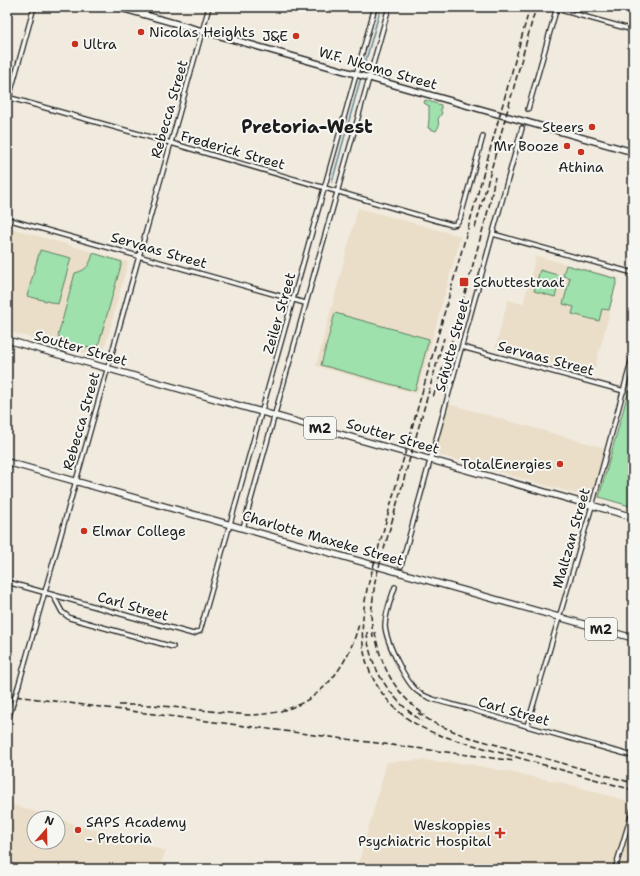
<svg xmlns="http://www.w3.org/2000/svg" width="640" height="876" viewBox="0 0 640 876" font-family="'Shantell Sans',sans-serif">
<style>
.built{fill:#eadec8}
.green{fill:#9ee1ac;stroke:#5d7e64}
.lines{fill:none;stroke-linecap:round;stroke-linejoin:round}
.stream{stroke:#5f8a99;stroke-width:1.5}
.street-casing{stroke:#1c1c1c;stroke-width:6}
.secondary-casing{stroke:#1c1c1c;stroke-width:8}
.primary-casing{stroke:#1c1c1c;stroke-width:8}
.street{stroke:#f6f6f2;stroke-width:3.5}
.secondary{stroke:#f6f6f2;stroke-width:5}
.primary{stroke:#f6f6f2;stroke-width:5.5}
.rail{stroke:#1c1c1c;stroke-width:1.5;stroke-dasharray:6 3;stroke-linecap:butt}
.street-bridge-casing{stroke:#1c1c1c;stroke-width:6;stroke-linecap:butt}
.street-bridge{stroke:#f6f6f2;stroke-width:3.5}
.poi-dot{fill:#c8321e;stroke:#f6f6f2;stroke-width:1.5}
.labels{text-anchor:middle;stroke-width:4;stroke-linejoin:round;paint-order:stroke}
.shield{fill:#f6f6f2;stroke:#5d5d5c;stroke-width:1}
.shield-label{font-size:13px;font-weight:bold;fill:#1c1c1c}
.poi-label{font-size:14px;fill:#1c1c1c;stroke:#f6f6f2;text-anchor:start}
.street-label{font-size:14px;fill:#1c1c1c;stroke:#f6f6f2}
.district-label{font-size:18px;font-weight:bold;fill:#1c1c1c;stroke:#f6f6f2}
</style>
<rect width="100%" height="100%" fill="#f1ebdf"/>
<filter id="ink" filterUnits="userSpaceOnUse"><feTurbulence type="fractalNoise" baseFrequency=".025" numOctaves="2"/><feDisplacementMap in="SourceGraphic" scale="8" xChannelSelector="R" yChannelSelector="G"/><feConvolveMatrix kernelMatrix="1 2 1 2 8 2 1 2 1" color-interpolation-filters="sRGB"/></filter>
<g filter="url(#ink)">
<g class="built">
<path d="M358 208 461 236 417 394 316 366Z"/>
<path d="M7 227 128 262 102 358 7 331Z"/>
<path d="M536 256 619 278 593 375 495 348 508 300 523 304Z"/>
<path d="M449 404 612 450 598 500 435 454Z"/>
<path d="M420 760 470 764 564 783 631 802 630 807 633 808V869H357L387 762Z"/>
<path d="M7 803 56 818H34V842H58V819L166 851 158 869H7Z"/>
</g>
<g class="green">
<path d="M425 100 441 105V111L442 113 438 119 439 126 436 131 428 128 429 119V106L424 103Z"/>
<path d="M40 250 71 258 58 304 27 296Z"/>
<path d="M93 253 122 262 97 350 64 341V339L58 336 75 273C87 270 90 265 93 253Z"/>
<path d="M566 265 617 279 609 310 602 309 599 321 572 314 574 307 563 304 570 278 563 276Z"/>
<path d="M540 270 561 276 555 297 534 291Z"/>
<path d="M335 313 429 339 415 391 321 365Z"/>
<path d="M633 375V507L599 497Z"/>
</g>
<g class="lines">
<g class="stream">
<path d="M362 74 381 7"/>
<path d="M332 182 361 77"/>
</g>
<defs>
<g id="street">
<path d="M557 9 633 30"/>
<path d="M7 97 171 143 452 225 456 224 460 219 483 136"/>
<path d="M7 105 34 7"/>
<path d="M528 109 557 7"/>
<path d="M7 219 305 303"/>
<path d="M493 234 633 273"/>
<path d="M462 347 624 391"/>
<path d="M243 528 389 7"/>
<path d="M401 566 522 128"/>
<path d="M7 582 193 634 200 631 375 7"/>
<path d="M395 587C391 599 385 613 385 626 386 641 405 681 417 691 428 700 451 704 466 708 521 725 577 740 633 756"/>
<path d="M53 595 62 612 70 618 173 647"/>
<path d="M19 684 209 7"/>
<path d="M7 725 10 713"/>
<path d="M527 726 592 506 633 355"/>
<path d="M615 869 633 809"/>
</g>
<path id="secondary" d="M117 7 633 152"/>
<g id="primary">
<path d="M7 340 633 517"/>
<path d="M7 462 633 638"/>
</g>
</defs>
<use href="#street" class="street-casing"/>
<use href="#secondary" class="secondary-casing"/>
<use href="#primary" class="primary-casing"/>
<use href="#street" class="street"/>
<use href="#secondary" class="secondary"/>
<use href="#primary" class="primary"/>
<g class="rail">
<path d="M530 7 367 589C364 607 361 625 363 644 366 678 389 709 419 726 432 733 445 737 459 741L633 790"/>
<path d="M475 228 536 7"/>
<path d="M433 397 452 340 489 207 495 177"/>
<path d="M367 632C369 669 392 701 422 721"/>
<path d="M375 632C380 666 396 695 425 715"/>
<path d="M373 638 371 615 375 581 444 338"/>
<path d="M7 695 515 761"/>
<path d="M119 705H153L248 715C309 715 344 679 359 624"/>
<path d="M418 713 434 723 465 736 633 783"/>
</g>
<defs>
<path id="street-bridge" d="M10 713 19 684"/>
</defs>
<use href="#street-bridge" class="street-bridge-casing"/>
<use href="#street-bridge" class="street-bridge"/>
</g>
</g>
<g class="poi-dot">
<circle cx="141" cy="32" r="4"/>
<circle cx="296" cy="36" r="4"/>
<circle cx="75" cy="44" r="4"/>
<circle cx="592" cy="127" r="4"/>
<circle cx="567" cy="146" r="4"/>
<circle cx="581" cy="152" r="4"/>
<rect x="459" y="277" width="10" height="10" rx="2"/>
<circle cx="560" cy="464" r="4"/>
<circle cx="84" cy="531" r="4"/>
<circle cx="78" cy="830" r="4"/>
<path d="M498 827h4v4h4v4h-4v4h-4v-4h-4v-4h4z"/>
</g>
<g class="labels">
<g class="shield">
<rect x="304" y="417" width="32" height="22" rx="3"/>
<rect x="585" y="618" width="32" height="22" rx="3"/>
</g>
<g class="shield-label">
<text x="320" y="433">M2</text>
<text x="601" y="634">M2</text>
</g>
<g class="poi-label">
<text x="149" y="37">Nicolas Heights</text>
<text x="288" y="41" text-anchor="end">J&amp;E</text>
<text x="83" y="49">Ultra</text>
<text x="584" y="132" text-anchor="end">Steers</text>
<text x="559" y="151" text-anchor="end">Mr Booze</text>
<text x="581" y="172" text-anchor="middle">Athina</text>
<text x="473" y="287">Schuttestraat</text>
<text x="552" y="469" text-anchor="end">TotalEnergies</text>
<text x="92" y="536">Elmar College</text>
<text x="86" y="827">SAPS Academy<tspan x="86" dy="16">- Pretoria</tspan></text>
<text x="491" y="830" text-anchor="end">Weskoppies<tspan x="491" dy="16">Psychiatric Hospital</tspan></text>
</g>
<g class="street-label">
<text transform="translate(378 68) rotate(16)" y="5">W.F. Nkomo Street</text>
<text transform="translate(169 109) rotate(-74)" y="5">Rebecca Street</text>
<text transform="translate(233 150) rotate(16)" y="5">Frederick Street</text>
<text transform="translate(159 250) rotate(16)" y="5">Servaas Street</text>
<text transform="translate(279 313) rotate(-74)" y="5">Zeiler Street</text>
<text transform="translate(452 345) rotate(-75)" y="5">Schutte Street</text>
<text transform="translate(81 348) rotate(16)" y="5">Soutter Street</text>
<text transform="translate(546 358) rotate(15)" y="5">Servaas Street</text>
<text transform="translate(81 421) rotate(-74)" y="5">Rebecca Street</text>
<text transform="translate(393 436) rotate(16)" y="5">Soutter Street</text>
<text transform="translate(323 538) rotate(16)" y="5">Charlotte Maxeke Street</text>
<text transform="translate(571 538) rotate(-74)" y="5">Maltzan Street</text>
<text transform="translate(133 606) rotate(16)" y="5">Carl Street</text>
<text transform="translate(514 711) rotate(16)" y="5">Carl Street</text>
</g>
<g class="district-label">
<text x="307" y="133">Pretoria-West</text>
</g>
</g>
<rect width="640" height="876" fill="none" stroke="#f6f6f2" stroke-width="24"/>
<rect x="12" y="12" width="616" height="852" fill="none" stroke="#1c1c1c" stroke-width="1.5" filter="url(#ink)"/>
<g transform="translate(46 830) rotate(20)"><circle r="19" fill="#f6f6f2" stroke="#9f9f9c"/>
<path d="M0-3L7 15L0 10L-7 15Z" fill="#c8321e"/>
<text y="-6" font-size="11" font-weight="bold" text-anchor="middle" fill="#1c1c1c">N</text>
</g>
</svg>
